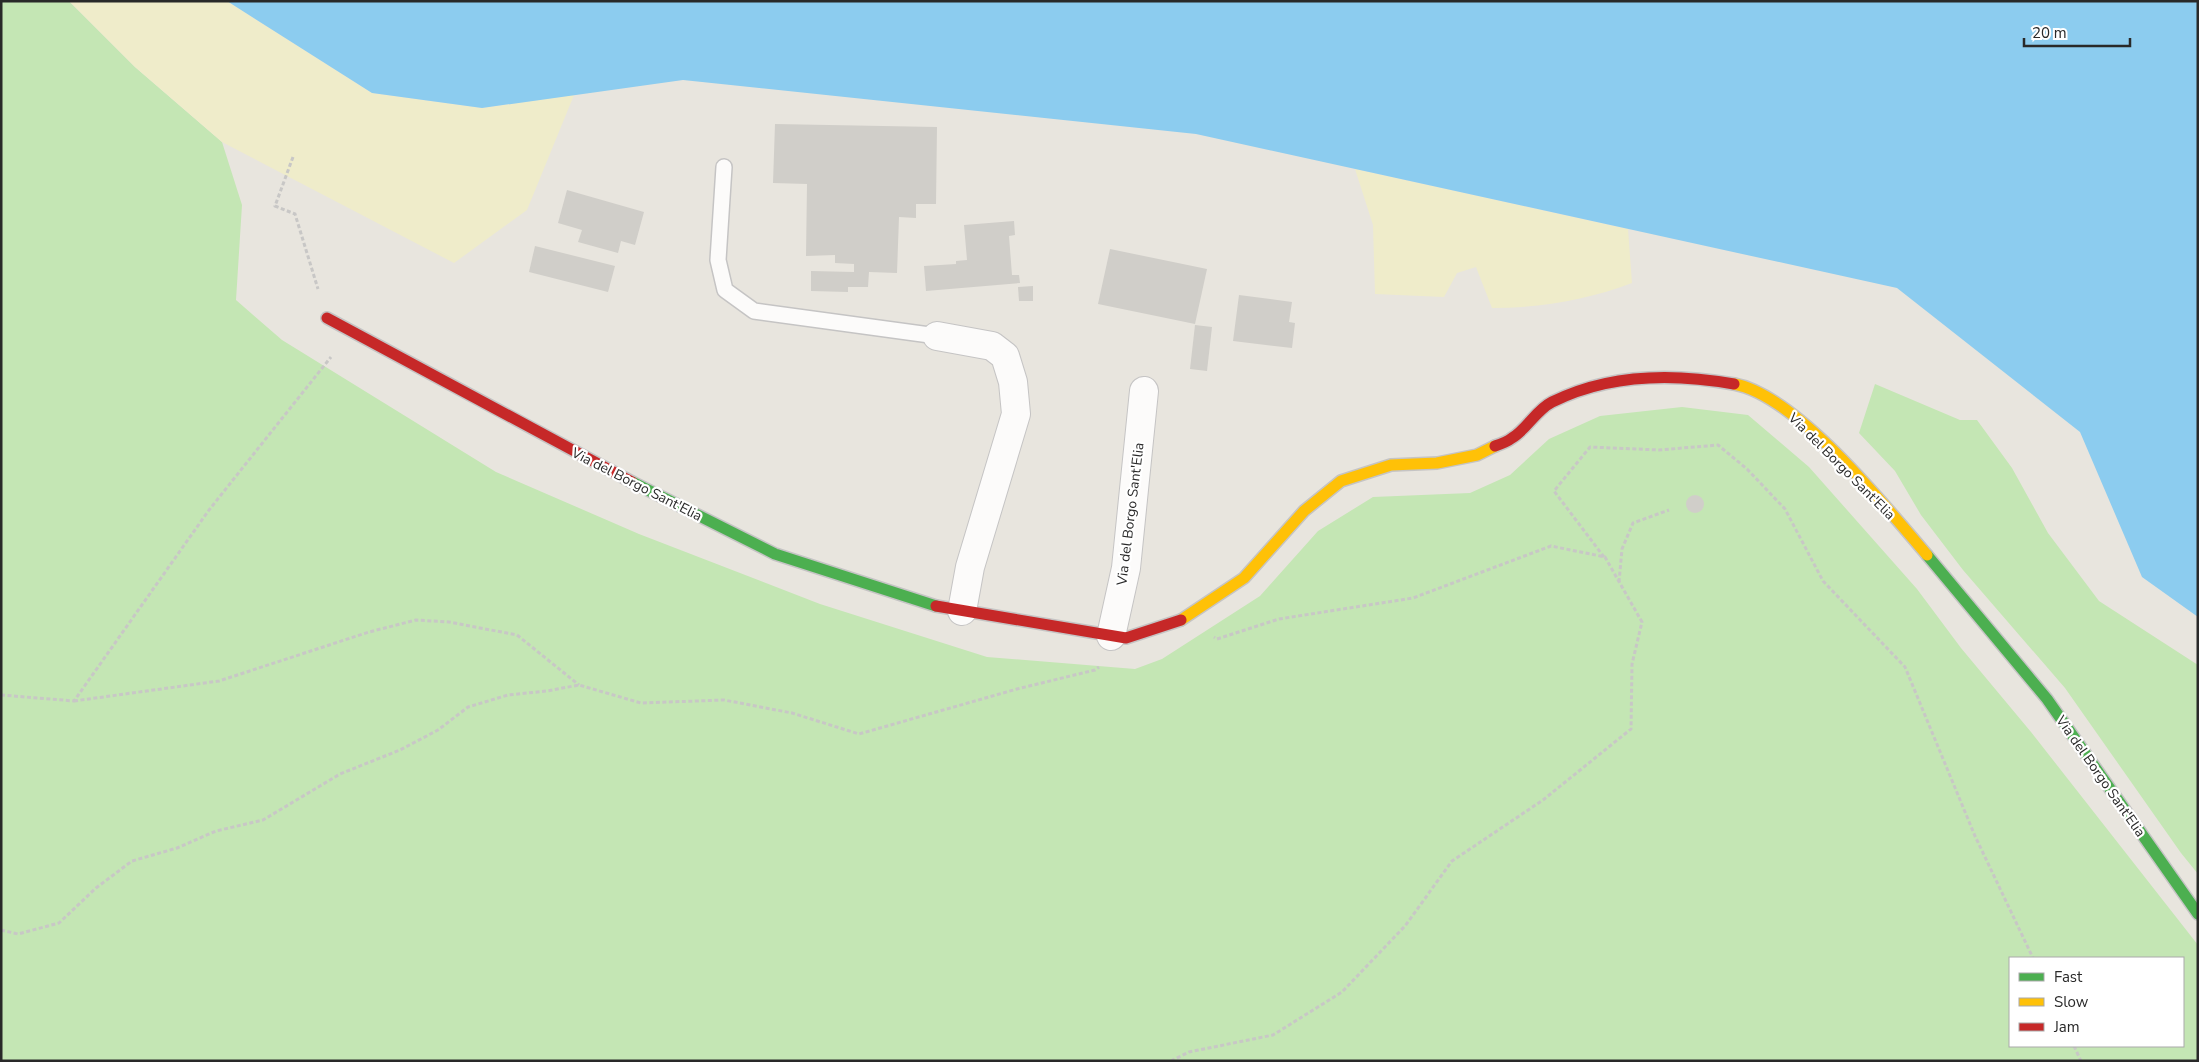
<svg xmlns="http://www.w3.org/2000/svg" width="2199" height="1062" viewBox="0 0 2199 1062" font-family="'Nunito Sans',sans-serif">
<style>
.green{fill:#c4e6b4;fill-rule:evenodd}
.sand{fill:#efecca}
.water{fill:#8cccef}
.building{fill:#d0cec9}
.lines{fill:none;stroke-linecap:round;stroke-linejoin:round}
.lane-casing{stroke:#c5c4c4;stroke-width:18}
.street-casing{stroke:#c5c4c4;stroke-width:30}
.fast-casing{stroke:#c5c4c4;stroke-width:14}
.slow-casing{stroke:#c5c4c4;stroke-width:14}
.jam-casing{stroke:#c5c4c4;stroke-width:14}
.path{stroke:#c8c7c6;stroke-width:3;stroke-dasharray:4 2.5;stroke-linecap:butt}
.lane{stroke:#fcfbfa;stroke-width:15}
.street{stroke:#fcfbfa;stroke-width:28}
.fast{stroke:#4caf50;stroke-width:11}
.slow{stroke:#ffc107;stroke-width:11}
.jam{stroke:#c62828;stroke-width:11}
.labels{text-anchor:middle;stroke-width:4.5;stroke-linejoin:round;paint-order:stroke}
.street-label{font-size:14px;fill:#292929;stroke:#fff}
</style>
<rect width="100%" height="100%" fill="#e8e5de"/>
<g class="green">
<path d="M1 1H69L135 67 222 142 242 205 236 300 282 340 496 472 639 534 820 604 987 657 1135 669 1162 659 1260 596 1318 531 1373 497 1470 493 1510 475 1549 439 1600 416 1682 407 1748 415 1809 467 1917 589 1961 648 2031 732 2198 945V1061H1ZM2010 958H2183V1046H2010Z"/>
<path d="M1875 384 1960 420H1977L2012 468 2048 533 2099 601 2198 665V874L2181 853 2065 688 1963 570 1921 515 1895 471 1859 433Z"/>
</g>
<g class="sand">
<path d="M69 1H227L372 93 482 108 574 95 527 210 454 263 222 142 135 67Z"/>
<path d="M1355 169 1628 229 1632 283C1587 300 1540 308 1492 308L1476 267 1457 273 1444 297 1375 294 1373 225Z"/>
</g>
<path class="water" d="M227 1H2198V617L2142 577 2080 432 1897 288 1196 134 683 80 482 108 372 93Z"/>
<g class="building">
<path d="M775 124 937 127 936 204H916V218L899 217 897 273 869 272 868 287H848V292L811 291V271L854 272V264L835 263V255L806 256 807 184 773 183Z"/>
<path d="M567 190 644 212 635 245 621 241 618 253 578 242 582 230 558 223Z"/>
<path d="M1014 221 1015 235 1009 236 1012 275H1019L1020 283 926 291 924 266 956 264V261L967 260 964 225Z"/>
<path d="M535 246 615 266 608 292 529 272Z"/>
<path d="M1110 249 1207 269 1195 324 1098 304Z"/>
<path d="M1033 286V301H1019L1018 287Z"/>
<path d="M1239 295 1292 302 1289 322 1295 323 1292 348 1233 341Z"/>
<path d="M1195 325 1212 327 1207 371 1190 369Z"/>
<circle cx="1695" cy="504" r="9"/>
</g>
<g class="lines">
<defs>
<path id="lane" d="M724 167 718 260 725 290 754 311 937 336"/>
<g id="street">
<path d="M937 336 992 346 1005 356 1013 382 1016 414 970 567 962 611"/>
<path d="M1111 636 1126 568 1144 391"/>
</g>
<g id="fast">
<path d="M632 482 775 554 936 606"/>
<path d="M1927 555 2047 699 2198 914"/>
</g>
<g id="slow">
<path d="M1734 384C1796 395 1886 507 1927 555"/>
<path d="M1181 620 1244 578 1304 511 1341 481 1391 465 1437 463 1477 455 1495 446"/>
</g>
<g id="jam">
<path d="M327 318 632 482"/>
<path d="M1495 446C1501 444 1507 442 1512 438 1527 429 1536 410 1552 402 1608 374 1673 373 1734 384"/>
<path d="M936 606 1126 638 1181 620"/>
</g>
</defs>
<use href="#lane" class="lane-casing"/>
<use href="#street" class="street-casing"/>
<use href="#fast" class="fast-casing"/>
<use href="#slow" class="slow-casing"/>
<use href="#jam" class="jam-casing"/>
<g class="path">
<path d="M293 157 275 206 295 214 318 289"/>
<path d="M1604 557 1554 491 1590 447 1659 450 1718 445 1747 469 1785 509 1823 581 1905 667 1975 836 2033 958"/>
<path d="M1619 582 1622 549 1633 523 1669 510"/>
<path d="M1 695 74 701 209 510 331 357"/>
<path d="M74 701 219 681 369 632 416 620 449 622 517 635 579 685"/>
<path d="M1 930 18 934 59 923 96 888 132 861 177 848 216 831 263 820 340 774 400 750 438 730 468 707 508 695 547 691 579 685 641 703 724 700 792 713 859 734 1017 689 1095 670 1099 667"/>
<path d="M2074 1046 2081 1061"/>
<path d="M1171 1061 1189 1052 1273 1035 1342 992 1405 926 1452 861 1543 800 1631 729 1632 664 1642 622 1605 557 1551 546 1413 598 1279 619 1217 639 1214 637"/>
</g>
<use href="#lane" class="lane"/>
<use href="#street" class="street"/>
<use href="#fast" class="fast"/>
<use href="#slow" class="slow"/>
<use href="#jam" class="jam"/>
</g>
<g class="labels">
<g class="street-label">
<text transform="translate(1842 466) rotate(45)" y="5">Via del Borgo Sant'Elia</text>
<text transform="translate(637 484) rotate(27)" y="5">Via del Borgo Sant'Elia</text>
<text transform="translate(1130 514) rotate(-83)" y="5">Via del Borgo Sant'Elia</text>
<text transform="translate(2101 776) rotate(55)" y="5">Via del Borgo Sant'Elia</text>
</g>
</g>
<rect width="2199" height="1062" fill="none" stroke="#292929" stroke-width="5"/>
<rect x="2009" y="957" width="175" height="90" fill="#ffffff" stroke="#a9a9a9"/>
<rect x="2019" y="973" width="25" height="8" fill="#4caf50" stroke="#a9a9a9"/>
<text x="2054" y="982" font-size="15" fill="#292929">Fast</text>
<rect x="2019" y="998" width="25" height="8" fill="#ffc107" stroke="#a9a9a9"/>
<text x="2054" y="1007" font-size="15" fill="#292929">Slow</text>
<rect x="2019" y="1023" width="25" height="8" fill="#c62828" stroke="#a9a9a9"/>
<text x="2054" y="1032" font-size="15" fill="#292929">Jam</text>
<path d="M2024 38v8h106v-8" fill="none" stroke="#292929" stroke-width="2.5"/>
<text x="2032" y="38" font-size="15" fill="#292929" stroke="#ffffff" stroke-width="4" paint-order="stroke">20 m</text>
</svg>
